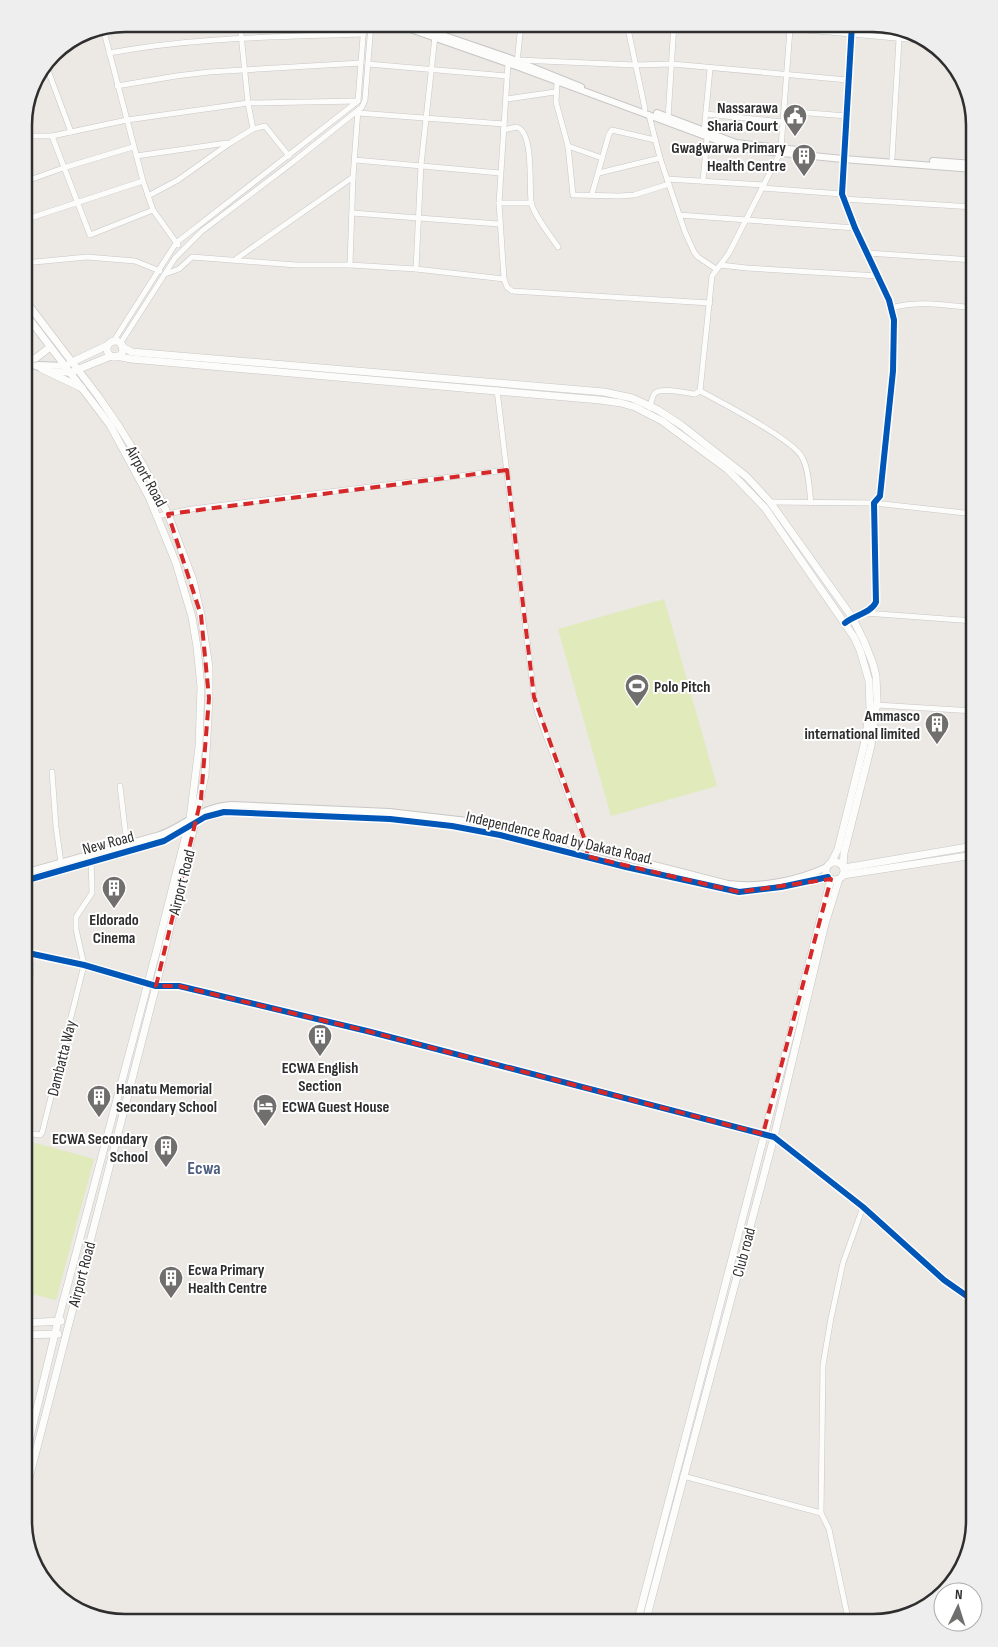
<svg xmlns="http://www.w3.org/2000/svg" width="998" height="1647" viewBox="0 0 998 1647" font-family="'Sofia Sans Condensed',sans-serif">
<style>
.pitch{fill:#e0eabb}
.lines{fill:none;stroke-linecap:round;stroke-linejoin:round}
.minor-casing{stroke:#c8c7c7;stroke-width:6}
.tertiary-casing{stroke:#c8c7c7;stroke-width:8}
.secondary-casing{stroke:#c8c7c7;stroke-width:8}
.minor{stroke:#fcfcfb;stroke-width:5}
.tertiary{stroke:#fcfcfb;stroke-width:6}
.secondary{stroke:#fcfcfb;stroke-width:7}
.cycleway-casing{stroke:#fff;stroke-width:9}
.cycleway{stroke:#0057b8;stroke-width:6}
.marked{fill:none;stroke:#d62828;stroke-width:4;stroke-dasharray:10 6;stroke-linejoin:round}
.labels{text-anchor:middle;stroke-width:4;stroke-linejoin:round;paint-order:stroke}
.poi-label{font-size:16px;font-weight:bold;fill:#2e2e2e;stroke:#fff;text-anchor:end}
.street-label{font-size:16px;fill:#2e2e2e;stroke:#fff}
.neighbourhood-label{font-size:18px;font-weight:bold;fill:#4d5e80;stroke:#fff}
.rim{fill:none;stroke:#2e2e2e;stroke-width:2.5}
</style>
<rect width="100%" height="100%" fill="#ece8e4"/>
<g class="pitch">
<path d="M664 599 717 786 611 816 558 629Z"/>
<path d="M24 1140 94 1159 56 1300 24 1292Z"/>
</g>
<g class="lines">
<defs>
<g id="minor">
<path d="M627 24 645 109"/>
<path d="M739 24 929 41"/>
<path d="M103 28 143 181 153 210 178 245"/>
<path d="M109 53C193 37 279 37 363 34"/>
<path d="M518 60 635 65 672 64 848 80"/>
<path d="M508 63 499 203 504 279 507 287 512 291 710 303"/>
<path d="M517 63 521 24"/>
<path d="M368 64 507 76"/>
<path d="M46 65 71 132"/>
<path d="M557 82 556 102 568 146 573 195 620 196 634 195 669 184"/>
<path d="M117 86 176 76 209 72 361 63"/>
<path d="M507 99 555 92"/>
<path d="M784 111 847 116"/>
<path d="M358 113 504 124"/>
<path d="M706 114 783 122"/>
<path d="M649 115 660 158 685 232 694 252 698 257 716 269"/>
<path d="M668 118 674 24"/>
<path d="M253 129 265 126 289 156"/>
<path d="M503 130 517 127C534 133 529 185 531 201 532 213 551 236 558 247"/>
<path d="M704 132 710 69"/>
<path d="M24 136H52L127 120 248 103 358 101"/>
<path d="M52 136 90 235 153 210"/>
<path d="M568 146 602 158"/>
<path d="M781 148 790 29"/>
<path d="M136 156 227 143"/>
<path d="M892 158 899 39"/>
<path d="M355 160 500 173"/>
<path d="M599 173 660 158"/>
<path d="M667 179 764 185"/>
<path d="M703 181 707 138"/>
<path d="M24 182 63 168 133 147"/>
<path d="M762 188 842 194"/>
<path d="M592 194 609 134 612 130 655 140"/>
<path d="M148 196 178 180 230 143 253 129 248 103 240 24"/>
<path d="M843 199 974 207"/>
<path d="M499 203H531"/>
<path d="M352 213 499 224"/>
<path d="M679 215 855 228"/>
<path d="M24 220 143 181"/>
<path d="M867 253 974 260"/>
<path d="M236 259 353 177"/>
<path d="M24 263 87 257 135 261 160 271"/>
<path d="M350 265 353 177 358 110"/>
<path d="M720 265 747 268 878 276"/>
<path d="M416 269 421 165 435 36"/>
<path d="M165 274 179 269 192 257 296 265H350L416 269 504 279"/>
<path d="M890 308C920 300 945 305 974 308"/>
<path d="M113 342 176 243 358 101 364 24"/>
<path d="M120 344 175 258 202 231 293 162 362 107 365 100 371 24"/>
<path d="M497 390 534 697 538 714 588 849 586 856"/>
<path d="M700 391 712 276 729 253 780 153"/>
<path d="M650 408C651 403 652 396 655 393 661 387 686 393 695 394L700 391C719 401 793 440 802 457 809 470 809 488 811 503"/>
<path d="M770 502 874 503 974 514"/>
<path d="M157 516 192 509 507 470"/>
<path d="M865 613 974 621"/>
<path d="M845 623C855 615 871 613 876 602L874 503 880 496 893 371 894 320 889 300 855 228 842 194 852 24"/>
<path d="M877 705 974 711"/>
<path d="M52 772 56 827 61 863"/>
<path d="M120 786 127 845"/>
<path d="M28 953 84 965 156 986H179L367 1031 774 1137 863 1207 944 1280 974 1301"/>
<path d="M24 1003 30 979 31 966 24 933"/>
<path d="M24 1133 40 1135 42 1133 84 965 76 929V917L92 893 91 855"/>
<path d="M972 1300 974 1284"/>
<path d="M683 1476 821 1513"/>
<path d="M800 1623 826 1621 849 1623"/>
<path d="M849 1623 829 1529 821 1513 823 1365 831 1318 843 1263 863 1207"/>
<path d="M849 1623 882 1621"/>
</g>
<g id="tertiary">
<path d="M396 24 516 66 735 147 761 151 843 159 974 169"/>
<path d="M410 24 509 58 581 87"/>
<path d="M657 113 736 143 806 151"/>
<path d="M933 161 974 164"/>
<path d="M24 362 50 371 71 373"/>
<path d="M38 365 65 366"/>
<path d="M24 873 160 835C187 825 200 807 231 805L389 812 476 822 514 829 728 884C760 888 797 881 827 867"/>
<path d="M24 881 164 841 205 817 224 812 390 819 452 826 500 835 626 867 739 892 781 887 828 877"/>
</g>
<g id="secondary">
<circle cx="115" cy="349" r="8"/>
<path d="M122 347 132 352 604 392 632 398 658 410 681 425 747 477 770 502 852 617 864 641 873 664 876 676 877 701 871 746 844 853 843 866"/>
<path d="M116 356 131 359 600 400 621 403 635 407 662 421 727 469 740 482 765 508 854 637 860 650 869 681 870 710 864 745 838 849 831 863"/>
<path d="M24 360 36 358 50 347"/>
<path d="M70 363 108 345"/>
<path d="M42 369 82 388"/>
<path d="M74 371 111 356"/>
<circle cx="835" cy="871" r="9"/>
<path d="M844 868 974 846"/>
<path d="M843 875 974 855"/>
<path d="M24 1323 61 1321"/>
<path d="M24 1335 58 1334"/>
<path d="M24 1462 58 1321 156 953 190 819 199 747 201 687 197 647 192 617 176 563 149 497 110 425 24 312"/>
<path d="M24 1498 156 986 195 822 205 775 209 698V667L201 615 193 580 168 514 143 465 118 425 98 396 24 299"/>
<path d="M637 1623 831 879"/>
<path d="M645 1623 774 1137 825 924 839 879"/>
</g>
</defs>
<use href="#minor" class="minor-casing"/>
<use href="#tertiary" class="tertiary-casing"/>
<use href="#secondary" class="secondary-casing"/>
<use href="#minor" class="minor"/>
<use href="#tertiary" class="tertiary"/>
<use href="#secondary" class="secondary"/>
<defs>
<g id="cycleway">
<path d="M845 623C855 615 871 613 876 602L874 503 880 496 893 371 894 320 889 300 855 228 842 194 852 24"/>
<path d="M24 881 164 841 205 817 224 812 390 819 452 826 500 835 626 867 739 892 781 887 828 877"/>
<path d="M28 953 84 965 156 986H179L367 1031 774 1137 863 1207 944 1280 974 1301"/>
</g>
</defs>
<use href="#cycleway" class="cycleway-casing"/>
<use href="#cycleway" class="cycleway"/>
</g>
<path class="marked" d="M507 470 534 697 588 849 586 856 739 892 831 879 763 1134 367 1031 179 986H156L201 799 209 698 201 615 168 514Z"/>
<defs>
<symbol id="civic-pin" viewBox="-11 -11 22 30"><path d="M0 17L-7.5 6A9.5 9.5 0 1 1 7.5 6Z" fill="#706f6e" stroke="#fff"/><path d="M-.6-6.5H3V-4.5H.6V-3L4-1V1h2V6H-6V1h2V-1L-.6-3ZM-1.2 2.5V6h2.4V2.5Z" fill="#fff"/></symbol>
<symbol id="building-pin" viewBox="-11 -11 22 30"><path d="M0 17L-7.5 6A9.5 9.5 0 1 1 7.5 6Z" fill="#706f6e" stroke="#fff"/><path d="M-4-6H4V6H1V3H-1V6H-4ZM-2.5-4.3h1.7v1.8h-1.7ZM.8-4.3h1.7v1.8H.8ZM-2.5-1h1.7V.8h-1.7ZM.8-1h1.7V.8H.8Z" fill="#fff"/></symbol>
<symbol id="stadium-pin" viewBox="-11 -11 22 30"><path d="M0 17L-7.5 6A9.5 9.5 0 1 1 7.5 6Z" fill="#706f6e" stroke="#fff"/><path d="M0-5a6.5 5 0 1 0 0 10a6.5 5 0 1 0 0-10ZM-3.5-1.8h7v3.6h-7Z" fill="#fff"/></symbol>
<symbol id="hotel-pin" viewBox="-11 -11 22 30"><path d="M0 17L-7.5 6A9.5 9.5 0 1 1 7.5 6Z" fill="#706f6e" stroke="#fff"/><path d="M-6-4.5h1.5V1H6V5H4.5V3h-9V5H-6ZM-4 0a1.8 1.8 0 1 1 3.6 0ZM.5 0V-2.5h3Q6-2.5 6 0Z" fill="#fff"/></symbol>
</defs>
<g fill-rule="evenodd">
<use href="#civic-pin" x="781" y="102" width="28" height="38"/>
<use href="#building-pin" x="790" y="142" width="28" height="38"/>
<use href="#stadium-pin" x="623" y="672" width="28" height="38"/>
<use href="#building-pin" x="923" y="710" width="28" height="38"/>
<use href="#building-pin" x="100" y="874" width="28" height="38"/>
<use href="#building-pin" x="306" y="1022" width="28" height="38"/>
<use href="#building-pin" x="85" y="1083" width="28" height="38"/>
<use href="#hotel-pin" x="251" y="1092" width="28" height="38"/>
<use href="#building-pin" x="152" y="1133" width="28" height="38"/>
<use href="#building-pin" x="157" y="1264" width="28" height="38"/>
</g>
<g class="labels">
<g class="poi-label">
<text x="778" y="113">Nassarawa<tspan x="778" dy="18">Sharia Court</tspan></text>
<text x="786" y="153">Gwagwarwa Primary<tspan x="786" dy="18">Health Centre</tspan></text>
<text x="654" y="692" text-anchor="start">Polo Pitch</text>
<text x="920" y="721">Ammasco<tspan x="920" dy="18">international limited</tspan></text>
<text x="114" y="925" text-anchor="middle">Eldorado<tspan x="114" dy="18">Cinema</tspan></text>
<text x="320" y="1073" text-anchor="middle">ECWA English<tspan x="320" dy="18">Section</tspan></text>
<text x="116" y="1094" text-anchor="start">Hanatu Memorial<tspan x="116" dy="18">Secondary School</tspan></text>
<text x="282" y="1112" text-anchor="start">ECWA Guest House</text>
<text x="148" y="1144">ECWA Secondary<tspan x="148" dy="18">School</tspan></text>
<text x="188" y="1275" text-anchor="start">Ecwa Primary<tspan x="188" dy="18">Health Centre</tspan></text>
</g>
<g class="street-label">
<text transform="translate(147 476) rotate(61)" y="6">Airport Road</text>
<text transform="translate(560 837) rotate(13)" y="6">Independence Road by Dakata Road.</text>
<text transform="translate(108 842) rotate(-15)" y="6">New Road</text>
<text transform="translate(181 882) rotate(-76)" y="6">Airport Road</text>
<text transform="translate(61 1058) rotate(-76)" y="6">Dambatta Way</text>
<text transform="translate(743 1252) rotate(-75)" y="6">Club road</text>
<text transform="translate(81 1274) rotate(-75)" y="6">Airport Road</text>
</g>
<g class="neighbourhood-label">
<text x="204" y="1174">Ecwa</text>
</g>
</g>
<path d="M0 0H998V1647H0ZM125 32H873A93 93 0 0 1 966 125V1521A93 93 0 0 1 873 1614H125A93 93 0 0 1 32 1521V125A93 93 0 0 1 125 32Z" fill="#eee" fill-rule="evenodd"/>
<path class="rim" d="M125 32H873A93 93 0 0 1 966 125V1521A93 93 0 0 1 873 1614H125A93 93 0 0 1 32 1521V125A93 93 0 0 1 125 32Z"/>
<g transform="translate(958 1607) rotate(4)"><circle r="24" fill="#ffffff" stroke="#ababab"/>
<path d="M0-4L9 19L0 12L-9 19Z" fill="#706f6e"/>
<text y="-8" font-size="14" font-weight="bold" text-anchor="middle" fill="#2e2e2e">N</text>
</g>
</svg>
